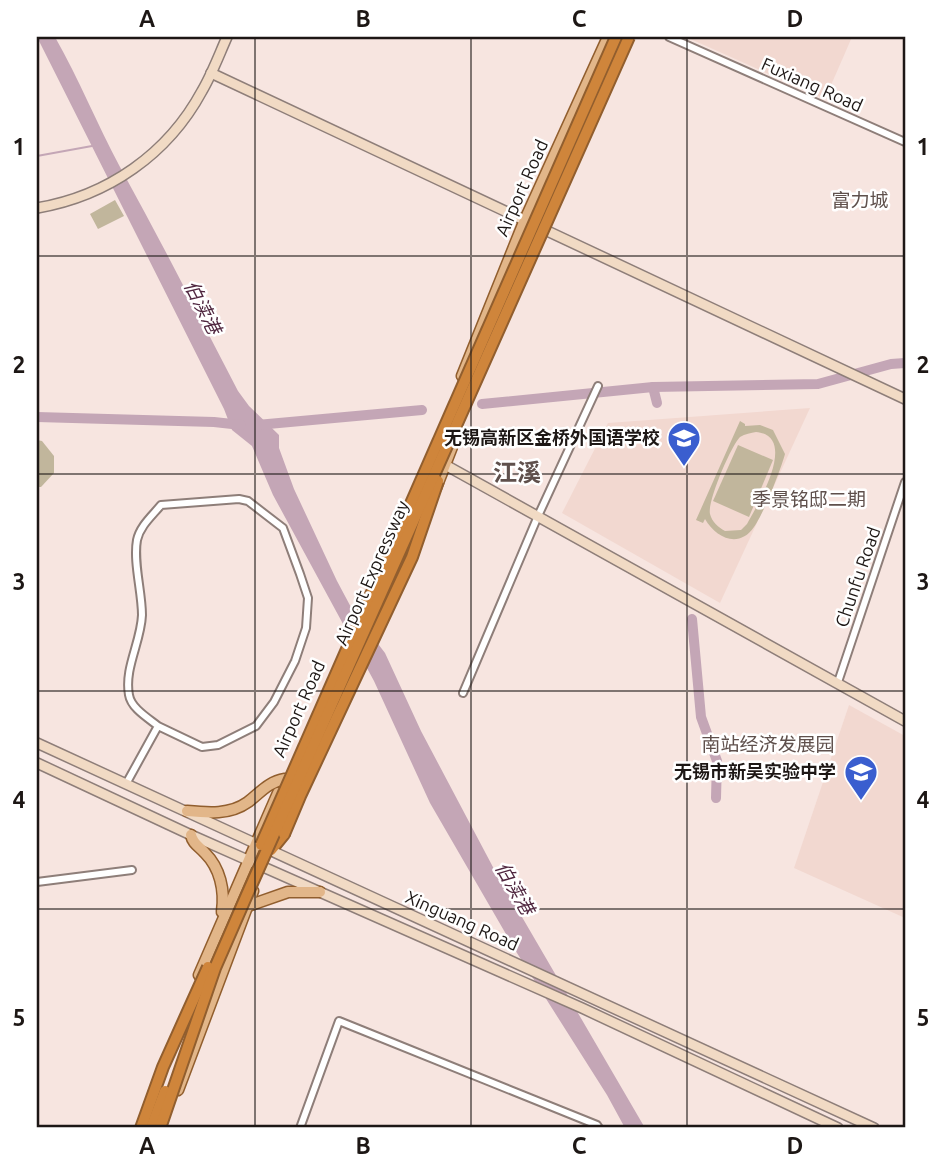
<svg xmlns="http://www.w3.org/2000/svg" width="942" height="1165" viewBox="0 0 942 1165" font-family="Ubuntu,'Noto Sans SC',sans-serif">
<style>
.built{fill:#f2d8d0}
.green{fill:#c1b69c;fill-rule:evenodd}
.water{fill:#c4a6b6}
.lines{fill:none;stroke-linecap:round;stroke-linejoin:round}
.stream{stroke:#c4a6b6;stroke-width:2}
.river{stroke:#c4a6b6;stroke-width:10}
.street-casing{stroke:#8e7e79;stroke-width:10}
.secondary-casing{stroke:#8e7e79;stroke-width:12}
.primary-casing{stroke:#915e2e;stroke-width:13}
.highway-casing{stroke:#915e2e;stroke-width:14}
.street{stroke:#fff;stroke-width:6}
.secondary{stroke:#f1dac4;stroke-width:9}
.primary{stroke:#e2b689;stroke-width:10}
.highway{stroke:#cf853b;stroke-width:10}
.highway-bridge-casing{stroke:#915e2e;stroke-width:14;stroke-linecap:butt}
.highway-bridge{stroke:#cf853b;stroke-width:10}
.grid{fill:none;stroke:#1d1715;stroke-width:2;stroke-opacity:0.55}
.labels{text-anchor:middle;stroke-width:5;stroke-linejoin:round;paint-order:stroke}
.street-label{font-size:18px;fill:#1d1715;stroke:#fff}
.poi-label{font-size:18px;font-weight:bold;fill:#1d1715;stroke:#fff;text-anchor:end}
.neighbourhood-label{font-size:19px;fill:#5f504c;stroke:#fff}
.water-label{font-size:19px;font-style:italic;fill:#502740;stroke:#fff}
.district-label{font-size:24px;font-weight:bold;fill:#5f504c;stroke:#fff}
.neatline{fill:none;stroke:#1d1715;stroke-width:2.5}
.grid-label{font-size:23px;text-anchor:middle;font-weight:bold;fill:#1d1715}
</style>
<rect width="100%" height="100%" fill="#f7e5e0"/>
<g class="built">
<path d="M686 37H852L825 99Z"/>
<path d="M810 408 720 603 562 513 608 423Z"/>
<path d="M849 705 905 736V918L794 868Z"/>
</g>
<g class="green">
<path d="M115 200 124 216 98 229 90 214Z"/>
<path d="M740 421 745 424V426L760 425 773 430 785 454C781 469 763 515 754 527 739 549 716 538 705 519L703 523 696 520ZM756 432C799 436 758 504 747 524L741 530 725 531C718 527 712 522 710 514 707 502 731 446 740 437 745 434 751 433 756 432Z"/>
<path d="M37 440 42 441 54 456V473L41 487H37Z"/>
<path d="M738 445 773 460 749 517 713 501Z"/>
</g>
<path class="water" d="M37 37H55C79 79 97 124 120 167 161 241 199 316 238 391L249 406 279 435V448L294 489 337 581 353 611 385 653 421 731 494 869 645 1128H625L607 1095 517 953 430 803 374 681 273 495 252 446 232 430 224 409Z"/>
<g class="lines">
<path class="stream" d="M37 156 92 146"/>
<g class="river">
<path d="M653 387 657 403"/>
<path d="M482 404 653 387 818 384 891 364 905 363"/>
<path d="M37 417 214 422 241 425"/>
<path d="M257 425 422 410"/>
<path d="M692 619 701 717 717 761 716 798"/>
</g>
<defs>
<g id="street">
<path d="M669 37 905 142"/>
<path d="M838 682 905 482"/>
<path d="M463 693 538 516 598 386"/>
<path d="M126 784 158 726 202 747 218 745 256 726 274 702 295 661 306 628 308 598 300 574 283 528 248 501 239 499 161 505C152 516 140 526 137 540 133 562 142 592 142 615 141 642 124 668 129 695 131 708 148 718 158 726"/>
<path d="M37 882 132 870"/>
<path d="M300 1128 339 1021 597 1125 599 1128"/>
</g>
<g id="secondary">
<path d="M211 73 905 399"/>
<path d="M37 208C108 196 168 154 202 91 212 74 219 55 227 37"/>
<path d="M440 462 905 721"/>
<path d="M37 743 874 1128"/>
<path d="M37 763 191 835 582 1008 838 1128"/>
</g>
<g id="primary">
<path d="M462 376 524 222 608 37"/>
<path d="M436 488 452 447"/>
<path d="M343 692 415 537"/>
<path d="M187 811C208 813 230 815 248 802 261 792 268 782 285 779"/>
<path d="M191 835C193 844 199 846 205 853 220 868 225 890 222 912"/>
<path d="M248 906 288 892H320"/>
<path d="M199 975 278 793"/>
<path d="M178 1090 253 891"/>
</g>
<path id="highway" d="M271 850 284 834"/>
</defs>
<use href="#street" class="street-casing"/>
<use href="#secondary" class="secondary-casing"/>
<use href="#primary" class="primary-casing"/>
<use href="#highway" class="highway-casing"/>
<use href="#street" class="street"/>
<use href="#secondary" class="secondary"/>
<use href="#primary" class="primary"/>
<use href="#highway" class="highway"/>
<defs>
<g id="highway-bridge">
<path d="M284 834 300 796 412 557 438 481"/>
<path d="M261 845 616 37"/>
<path d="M141 1128 163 1067 208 967"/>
<path d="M151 1128 165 1091"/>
<path d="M160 1128 215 968 246 897 629 37"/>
</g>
</defs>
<use href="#highway-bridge" class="highway-bridge-casing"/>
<use href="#highway-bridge" class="highway-bridge"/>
</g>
<path class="grid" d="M255 37V1128M471 37V1128M687 37V1128M37 256H905M37 474H905M37 691H905M37 909H905"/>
<defs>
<symbol id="school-pin" viewBox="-11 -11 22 30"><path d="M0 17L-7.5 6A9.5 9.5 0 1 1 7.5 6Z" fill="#3a5ecf" stroke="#fff"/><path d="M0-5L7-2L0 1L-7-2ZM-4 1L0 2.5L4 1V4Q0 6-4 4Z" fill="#fff"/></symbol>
</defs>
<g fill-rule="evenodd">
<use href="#school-pin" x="665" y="419" width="38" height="52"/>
<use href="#school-pin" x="842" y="753" width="38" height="52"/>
</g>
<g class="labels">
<g class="street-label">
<text transform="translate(812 85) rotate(24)" y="6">Fuxiang Road</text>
<text transform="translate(522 188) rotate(-66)" y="6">Airport Road</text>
<text transform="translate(372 573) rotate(-66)" y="6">Airport Expressway</text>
<text transform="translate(858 577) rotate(-71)" y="6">Chunfu Road</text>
<text transform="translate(299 709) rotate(-66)" y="6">Airport Road</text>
<text transform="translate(462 921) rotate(24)" y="6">Xinguang Road</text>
</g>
<g class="poi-label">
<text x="660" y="444">无锡高新区金桥外国语学校</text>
<text x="836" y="778">无锡市新吴实验中学</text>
</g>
<g class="neighbourhood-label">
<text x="860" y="207">富力城</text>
<text x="809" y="506">季景铭邸二期</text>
<text x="768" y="751">南站经济发展园</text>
</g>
<g class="water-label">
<text transform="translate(203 307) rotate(63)" y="7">伯渎港</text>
<text transform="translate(515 888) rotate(60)" y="7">伯渎港</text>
</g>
<g class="district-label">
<text x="517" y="481">江溪</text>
</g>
</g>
<rect width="942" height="1165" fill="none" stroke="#ffffff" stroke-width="77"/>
<rect x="38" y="38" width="866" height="1088" class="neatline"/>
<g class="grid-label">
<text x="147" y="27">A</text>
<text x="363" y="27">B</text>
<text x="579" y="27">C</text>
<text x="795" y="27">D</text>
<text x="19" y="155">1</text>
<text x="923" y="155">1</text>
<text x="19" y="373">2</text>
<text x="923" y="373">2</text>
<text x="19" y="590">3</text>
<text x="923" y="590">3</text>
<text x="19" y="808">4</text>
<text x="923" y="808">4</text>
<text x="19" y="1026">5</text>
<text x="923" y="1026">5</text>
<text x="147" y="1154">A</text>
<text x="363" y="1154">B</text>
<text x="579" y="1154">C</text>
<text x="795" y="1154">D</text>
</g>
</svg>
